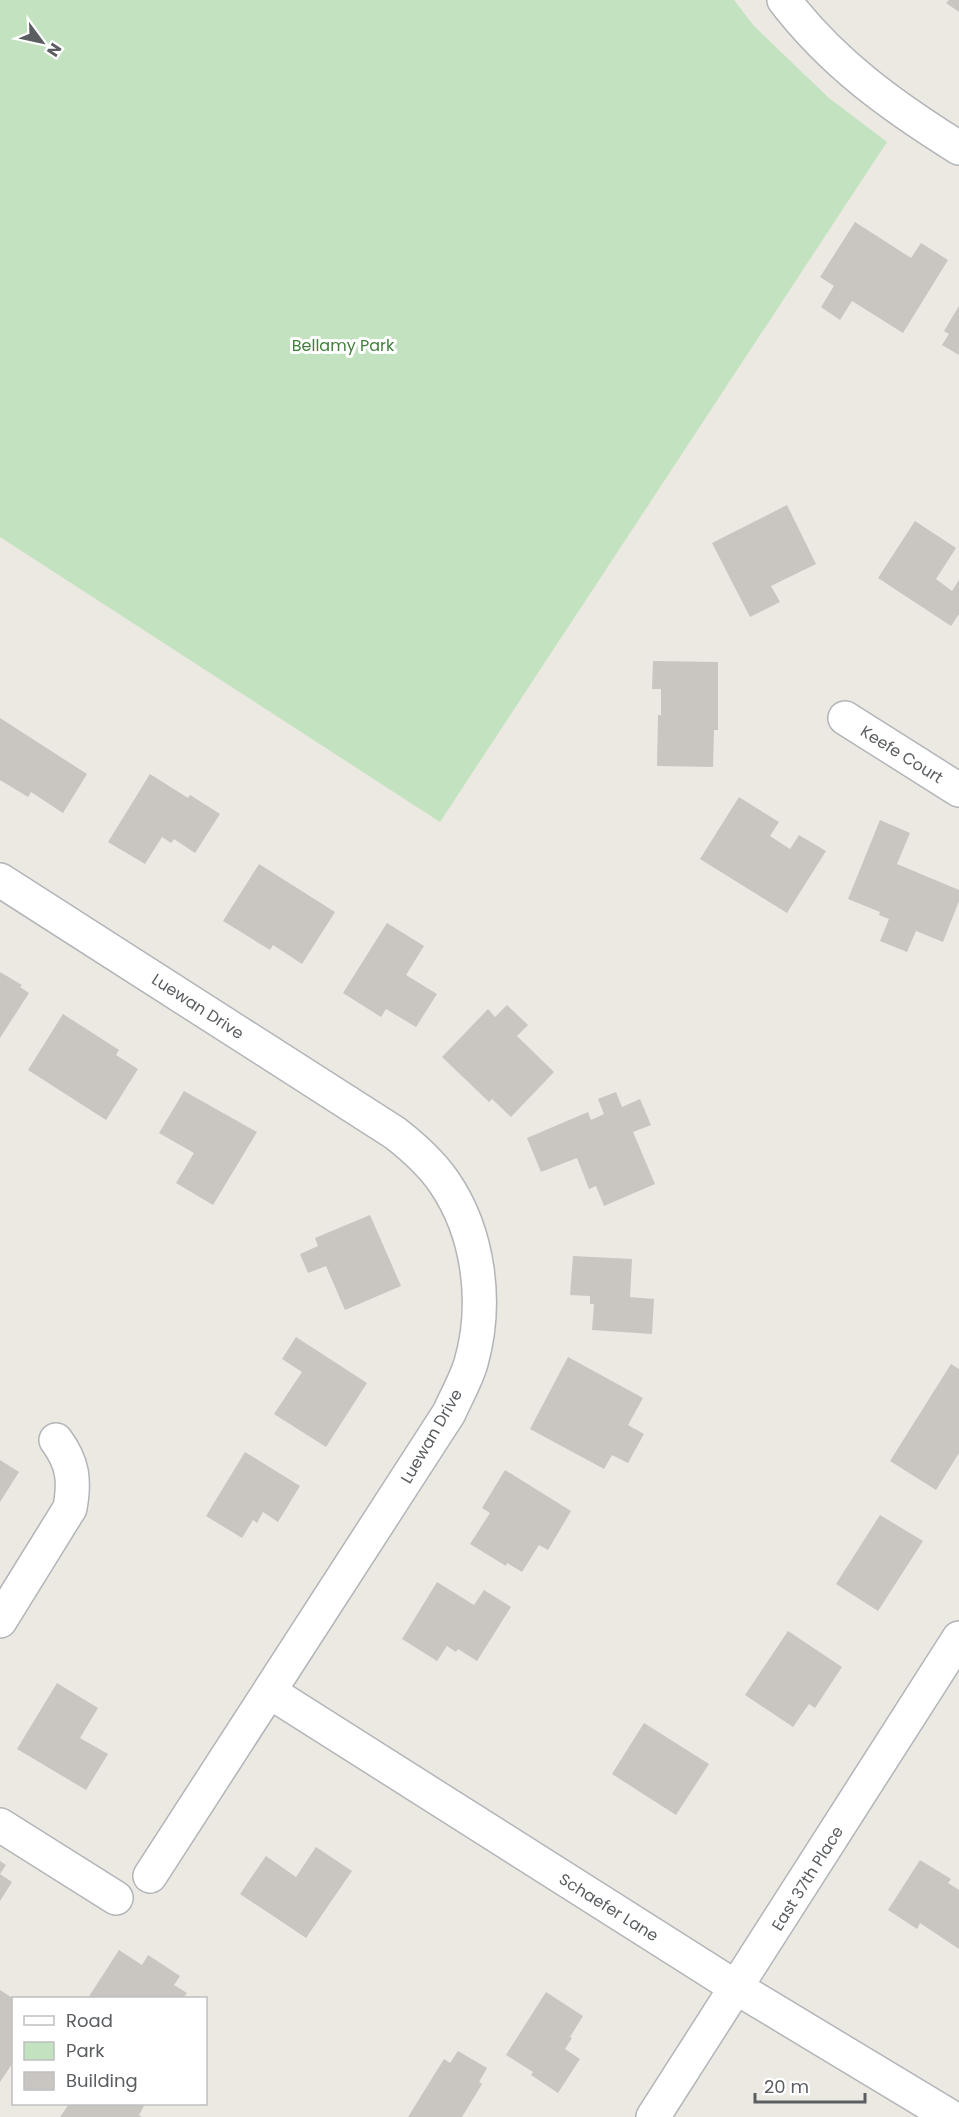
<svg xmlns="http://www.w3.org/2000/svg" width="959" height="2117" viewBox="0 0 959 2117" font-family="Poppins,sans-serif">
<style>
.green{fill:#c3e2c0}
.building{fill:#c9c5c0}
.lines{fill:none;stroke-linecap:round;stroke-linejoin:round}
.minor-casing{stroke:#b2b5b8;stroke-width:36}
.minor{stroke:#fff;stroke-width:33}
.labels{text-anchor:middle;stroke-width:6;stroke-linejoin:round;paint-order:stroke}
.park-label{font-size:16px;fill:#3f803b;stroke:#fff}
.street-label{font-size:16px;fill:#5a5e61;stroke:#fff}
</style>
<rect width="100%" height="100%" fill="#ece9e2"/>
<path class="green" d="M0 0H734L754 26 829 98 887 142 440 822 0 537Z"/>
<g class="building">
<path d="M949 0H959V12L946 3Z"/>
<path d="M855 222 911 258 921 243 948 260 903 333 852 301 840 320 821 307 834 286 820 277Z"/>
<path d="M959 306V355L942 345 949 334 944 331Z"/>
<path d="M787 505 816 564 771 586 780 602 750 617 712 543Z"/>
<path d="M915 521 956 548 936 579 952 591 959 580V614L951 626 878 578Z"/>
<path d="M653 661 718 662V730H714L713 767 657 766 658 715H661V689H652Z"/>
<path d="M0 718 87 774 63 813 31 792 28 797 0 780Z"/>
<path d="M150 774 188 798 190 795 220 814 195 853 174 839 171 843 162 837 145 864 108 842Z"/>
<path d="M739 797 779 822 770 836 790 849 799 835 826 851 787 913 700 859Z"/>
<path d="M880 820 910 833 897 864 959 890V901L943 942 916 931 907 952 880 941 889 919 879 915 880 912 848 899Z"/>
<path d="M259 864 335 912 302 964 273 945 270 950 223 921Z"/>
<path d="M387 923 424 946 406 975 437 994 416 1027 386 1009 381 1017 343 993Z"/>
<path d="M0 972 22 985 20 987 29 993 0 1038Z"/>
<path d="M507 1005 528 1025 517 1036 554 1072 511 1117 492 1099 489 1102 442 1057 488 1009 495 1017Z"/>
<path d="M63 1014 119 1050 116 1055 138 1069 106 1120 28 1070Z"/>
<path d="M184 1091 257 1132 213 1205 176 1183 194 1153 159 1133Z"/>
<path d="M616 1092 622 1107 640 1099 651 1125 633 1132 655 1184 604 1206 596 1186 589 1189 577 1158 541 1172 527 1138 588 1112 591 1120 604 1114 598 1099Z"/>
<path d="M370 1215 401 1286 345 1310 326 1266 308 1273 300 1254 318 1246 315 1238Z"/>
<path d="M573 1256 632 1259 630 1297 654 1299 652 1334 592 1330 594 1304H590V1296L570 1295Z"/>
<path d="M296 1337 367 1383 326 1447 274 1414 302 1372 282 1359Z"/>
<path d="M568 1357 643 1398 628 1425 644 1434 628 1463 612 1455 604 1469 530 1429Z"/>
<path d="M951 1364 959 1369V1453L936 1490 890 1461Z"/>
<path d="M245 1452 300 1486 278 1522 263 1512 257 1523 253 1520 242 1538 206 1516Z"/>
<path d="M0 1460 19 1472 0 1502Z"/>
<path d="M505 1470 571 1511 548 1550 539 1545 522 1572 507 1563 506 1566 470 1544 490 1513 482 1508Z"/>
<path d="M880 1515 923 1541 878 1611 836 1584Z"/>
<path d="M437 1582 474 1605 484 1590 511 1607 477 1661 458 1649 456 1652 447 1646 437 1661 402 1639Z"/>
<path d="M788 1631 842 1667 815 1708 809 1704 793 1727 745 1695Z"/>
<path d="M57 1683 98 1708 80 1738 108 1754 86 1790 17 1749Z"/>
<path d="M644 1723 709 1764 676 1815 612 1774Z"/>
<path d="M316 1847 352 1871 306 1938 240 1894 266 1856 296 1877Z"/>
<path d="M920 1860 951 1879 948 1883 959 1890V1949L920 1923 917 1929 888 1910Z"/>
<path d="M0 1861 6 1865 0 1874 12 1882 0 1901Z"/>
<path d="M119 1950 142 1965 148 1955 180 1976 174 1985 187 1993 183 1998H88Z"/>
<path d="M0 1990 14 1999V2061L0 2082Z"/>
<path d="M546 1992 583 2016 570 2037 572 2038 565 2049 580 2059 558 2093 531 2075 533 2072 506 2055Z"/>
<path d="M458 2051 487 2068 479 2082 482 2084 462 2117H408L444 2059 450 2063Z"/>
<path d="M69 2104H140L144 2106 139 2115 142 2117H60Z"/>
</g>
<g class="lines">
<defs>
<g id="minor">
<path d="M784 0C833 64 892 106 959 148"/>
<path d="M845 718 959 790"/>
<path d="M0 880 395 1133C413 1147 431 1163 444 1182 479 1233 488 1303 471 1363 466 1380 456 1397 449 1413L150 1876"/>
<path d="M0 1621 70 1508C75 1480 73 1463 56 1440"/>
<path d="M270 1692 737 1988 951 2117"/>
<path d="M0 1825 116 1898"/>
<path d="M653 2117 959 1638"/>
</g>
</defs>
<use href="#minor" class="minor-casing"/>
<use href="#minor" class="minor"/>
</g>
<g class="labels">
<g class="park-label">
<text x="343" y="351">Bellamy Park</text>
</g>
<g class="street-label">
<text transform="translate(902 754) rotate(32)" y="6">Keefe Court</text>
<text transform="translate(198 1006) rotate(33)" y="6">Luewan Drive</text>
<text transform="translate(431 1436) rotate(-60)" y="6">Luewan Drive</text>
<text transform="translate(807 1878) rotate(-58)" y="6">East 37th Place</text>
<text transform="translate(609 1907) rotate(32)" y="6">Schaefer Lane</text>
</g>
</g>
<rect x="12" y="1997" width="195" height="108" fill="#ffffff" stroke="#bdbfc0" stroke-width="1.5"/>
<rect x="24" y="2016" width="30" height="9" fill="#ffffff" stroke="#bdbfc0" stroke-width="1.5"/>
<text x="66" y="2027" font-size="18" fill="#5a5e61">Road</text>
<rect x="24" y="2042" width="30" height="18" fill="#c3e2c0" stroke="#bdbfc0" stroke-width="1.5"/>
<text x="66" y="2057" font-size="18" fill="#5a5e61">Park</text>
<rect x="24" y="2072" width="30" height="18" fill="#c9c5c0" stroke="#bdbfc0" stroke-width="1.5"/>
<text x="66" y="2087" font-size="18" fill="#5a5e61">Building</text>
<g transform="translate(42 42) rotate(123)" stroke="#ffffff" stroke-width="4.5" paint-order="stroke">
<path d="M0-4.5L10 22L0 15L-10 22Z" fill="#5a5e61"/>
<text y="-9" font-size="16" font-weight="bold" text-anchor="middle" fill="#5a5e61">N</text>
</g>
<path d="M755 2093v9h110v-9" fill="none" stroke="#5a5e61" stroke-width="3"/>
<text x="764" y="2093" font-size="18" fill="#5a5e61" stroke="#ffffff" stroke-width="4.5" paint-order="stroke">20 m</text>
</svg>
